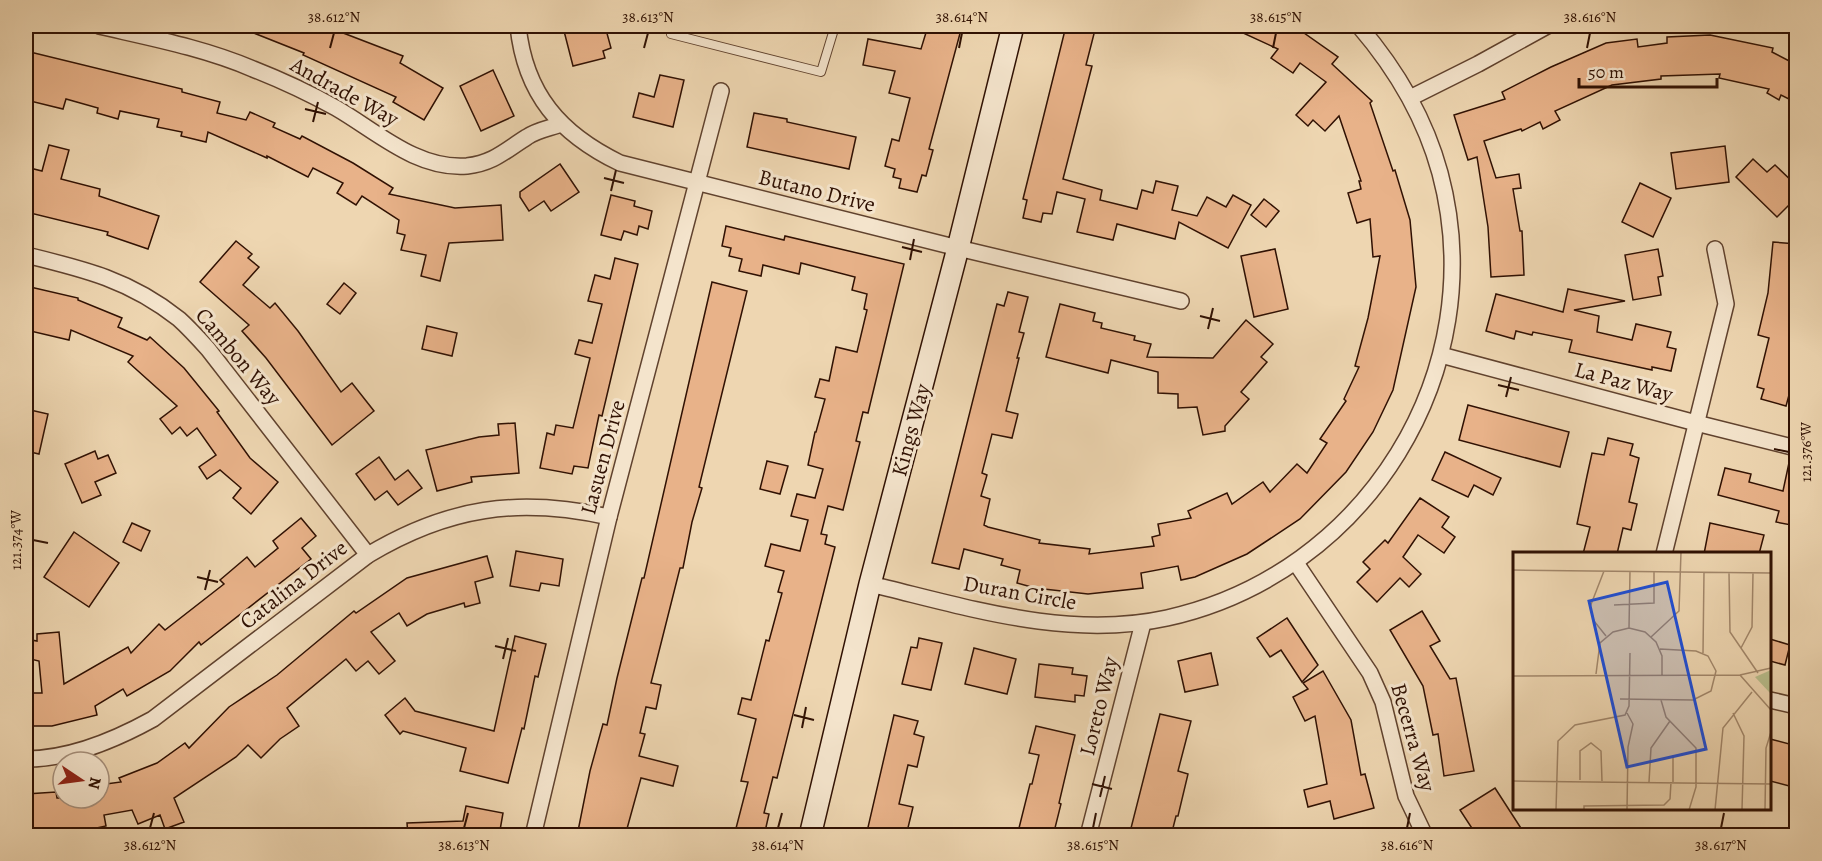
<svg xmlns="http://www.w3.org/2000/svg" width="1822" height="861" viewBox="0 0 1822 861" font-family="Alegreya,serif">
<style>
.building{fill:#e8b289;stroke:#301103;stroke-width:1.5}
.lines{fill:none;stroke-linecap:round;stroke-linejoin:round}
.lane-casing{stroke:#60422e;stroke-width:10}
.street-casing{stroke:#60422e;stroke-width:18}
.secondary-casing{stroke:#301103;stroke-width:24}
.lane{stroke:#f4e4cc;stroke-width:8}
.street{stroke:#f4e4cc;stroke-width:15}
.secondary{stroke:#f4e4cc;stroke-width:21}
.ticks{fill:none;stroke:#301103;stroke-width:2}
.labels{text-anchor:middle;stroke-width:6;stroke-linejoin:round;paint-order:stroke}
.street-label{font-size:22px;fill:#301103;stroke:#f4e4cc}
.inset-road{fill:none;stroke:#a2876b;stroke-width:1.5}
.view{fill:#1d4ed8;fill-opacity:0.15;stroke:#1d4ed8;stroke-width:3}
.inset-edge{fill:none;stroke:#301103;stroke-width:3}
.neatline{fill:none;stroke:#301103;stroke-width:2}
.ticks-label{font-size:15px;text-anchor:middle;fill:#301103}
</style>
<rect width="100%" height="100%" fill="#eed6b1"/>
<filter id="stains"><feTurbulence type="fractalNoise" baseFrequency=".00333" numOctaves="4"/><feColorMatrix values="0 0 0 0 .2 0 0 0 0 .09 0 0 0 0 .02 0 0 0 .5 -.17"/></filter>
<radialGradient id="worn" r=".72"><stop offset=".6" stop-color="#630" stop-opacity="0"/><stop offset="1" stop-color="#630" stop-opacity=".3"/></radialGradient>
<g class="building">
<path d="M236 26H340L338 31 403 56 400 63 443 88 424 120 393 102 396 97 303 55 304 53Z"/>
<path d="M584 26H605L611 48 603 51 605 58 573 66 564 31Z"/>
<path d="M928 26H962L929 149 933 150 926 176 922 175 917 192 899 188 901 179 893 177 895 169 885 166 892 139 899 141 910 98 889 93 895 71 863 65 868 39 921 49Z"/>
<path d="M1066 26H1096L1086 65 1092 66 1063 179 1102 190 1100 200 1137 209 1142 190 1153 193 1156 181 1178 186 1172 210 1197 216 1207 197 1226 207 1233 195 1251 205 1228 248 1179 222 1175 239 1117 224 1113 240 1077 232 1085 199 1057 192 1052 214 1043 213 1041 222 1023 218 1027 200 1023 199Z"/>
<path d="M1228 26H1294L1338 57 1332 64 1372 101 1370 103 1393 171 1395 170 1410 220 1416 287 1393 390 1373 432 1346 472 1300 519 1247 554 1195 577 1181 580 1178 566 1141 573 1143 588 1088 594 1035 588 1017 583 1020 570 1001 565 1003 559 964 549 959 569 932 563 997 304 1004 306 1008 292 1028 297 1019 332 1024 333 1017 358H1019L1006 411 1018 414 1012 438 992 434 982 473 987 475 981 496 990 499 984 525 988 527 1040 540 1039 543 1090 549 1089 554 1154 546 1152 537 1160 535 1158 524 1191 518 1188 511 1227 493 1232 504 1263 482 1270 492 1297 464 1307 473 1327 443 1320 439 1346 401 1344 399 1359 367 1355 366 1368 318 1380 256 1373 257 1370 219 1357 223 1348 193 1361 189 1359 181H1361L1339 116 1325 131 1313 120 1308 126 1296 115 1326 82 1300 63 1293 73 1271 58 1278 49Z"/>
<path d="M1710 35 1773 48 1772 52 1797 65V103L1781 95 1779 100 1767 93 1769 89 1719 78 1720 74 1661 76V79L1612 85 1555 111 1560 120 1543 129 1540 122 1522 131 1521 129 1484 141 1496 178 1519 174 1521 188 1513 189 1520 231H1522L1524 275 1491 277 1488 227 1477 157 1468 160 1454 115 1505 99 1502 92 1551 67 1606 43 1637 39 1638 47 1667 43V37Z"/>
<path d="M26 51 182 89V92L220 102 217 113 246 120 250 112 275 123 273 127 300 139 302 136 353 163 393 188 389 194 455 208 501 205 503 240 449 243 440 281 421 276 426 255 401 250 405 235 397 233 399 220 362 196 356 205 337 193 343 183 313 168 308 177 267 156V158L208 132 206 142 181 136 182 132 157 127 159 119 120 111 118 119 97 113 98 108 66 99 63 109 26 100Z"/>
<path d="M493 70 514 116 481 131 460 86Z"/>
<path d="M660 75 684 80 673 127 633 117 639 93 654 97Z"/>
<path d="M754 113 787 119V122L856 137 849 169 747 147Z"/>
<path d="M49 145 69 150 61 179 100 189 99 196 159 216 148 249 107 235 108 232 26 212V167L42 171Z"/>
<path d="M1725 146 1729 182 1676 189 1671 153Z"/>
<path d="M1753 159 1767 172 1775 165 1797 186V197L1777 217 1736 177Z"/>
<path d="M560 164 579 192 551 211 544 201 529 211 520 197V192Z"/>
<path d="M1640 183 1671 198 1653 237 1622 222Z"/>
<path d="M611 195 635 201 634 206 652 211 648 229 639 226 637 235 624 231 621 240 601 235Z"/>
<path d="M1264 199 1279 211 1266 227 1251 215Z"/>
<path d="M726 226 784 240 785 236 904 264 868 413 863 412 856 441 860 442 843 510 828 506 821 534 827 535 825 544 835 547 777 778 773 777 764 813 769 814 764 836H734L748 782 741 781 756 719 738 714 742 698 751 700 766 640 769 641 782 593 778 592 784 571 765 566 771 544 800 551 808 520 791 516 797 494 815 498 823 469 808 465 815 432H816L825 399 815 397 820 379 829 381 836 347 857 352 867 310 864 309 867 294 852 290 855 277 801 263 799 274 763 265 761 276 739 271 742 259 729 256 731 248 722 246Z"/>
<path d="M236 241 252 254 248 258 259 267 243 285 270 308 275 303 298 331 341 392 352 383 374 411 332 445 266 358 242 331 249 325 200 282Z"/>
<path d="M1773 242 1797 244V366L1786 406 1761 399 1764 389 1757 387 1769 338 1758 335 1768 293Z"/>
<path d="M1275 249 1288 309 1254 317 1241 256Z"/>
<path d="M1658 249 1663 276 1658 277 1661 295 1633 300 1625 255Z"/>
<path d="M615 258 638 264 602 416 599 415 588 468 574 466 572 474 540 468 547 433 554 435 556 425 573 428 590 358 575 354 579 340 592 343 602 304 588 301 595 275 610 279Z"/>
<path d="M712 282 747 291 699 487 702 488 692 522 683 568H680L651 683 661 685 656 709 646 707 640 733 645 734 639 756 678 766 673 786 641 778 625 836H577L590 771 603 724 607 725 617 678 642 578H644Z"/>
<path d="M344 283 356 293 340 314 327 304Z"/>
<path d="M26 286 78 298V300L122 318 118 327 147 340 150 337 184 368 219 411 217 412 250 458 278 482 251 514 233 498 241 488 220 470 207 479 199 467 216 455 197 428 187 436 180 427 172 434 160 419 177 406 128 362 133 356 71 330 69 340 26 330Z"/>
<path d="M1568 289 1625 301 1574 310 1599 316 1597 332 1632 340 1636 324 1671 332 1667 347 1676 349 1671 371 1652 367V370L1569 352 1572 340 1533 332 1532 335 1516 331 1514 339 1486 331 1496 294 1563 312Z"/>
<path d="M1060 304 1095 313 1093 321 1102 323 1101 328 1135 336 1134 340 1151 344 1147 357 1213 358 1246 320 1273 344 1261 357 1267 362 1241 392 1249 399 1225 426V431L1203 435 1197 407 1178 408V394L1158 393V372L1111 360 1108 373 1046 357Z"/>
<path d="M427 326 457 333 452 356 422 349Z"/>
<path d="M1468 405 1569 432 1560 467 1459 440Z"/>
<path d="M26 409 48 414 39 454 26 451Z"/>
<path d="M515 423 519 473 471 477 472 482 437 491 426 450 479 437 499 435 498 424Z"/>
<path d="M1608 438 1633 444 1630 455 1639 458 1629 502 1637 504 1631 530 1623 528 1617 554H1583L1590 527 1577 524 1587 476 1592 453 1604 455Z"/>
<path d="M95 451 98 459 108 455 116 473 95 482 101 495 82 503 65 464Z"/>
<path d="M1445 452 1501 478 1493 495 1474 485 1468 497 1432 480Z"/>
<path d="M379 457 395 480 408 470 422 488 398 505 387 491 375 500 356 474Z"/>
<path d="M1790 458 1797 459V510H1795L1791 525 1776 522 1779 511 1718 495 1725 468 1751 474 1749 482 1783 491Z"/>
<path d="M767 461 788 466 780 494 760 489Z"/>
<path d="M1420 498 1449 517 1442 527 1455 537 1444 553 1418 535 1403 557 1421 574 1409 587 1400 578 1377 602 1357 582 1370 569 1363 562 1385 540 1388 543Z"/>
<path d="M301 518 316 536 302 548 311 559 201 645 199 642 170 671 127 696 123 689 95 706 97 715 52 726H26V693H42L39 661 26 658V639L37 641V634L59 632 64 684 128 647 131 653 159 624 165 630 224 584 220 580 247 557 255 567 278 548 273 541Z"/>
<path d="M132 523 150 531 141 551 123 542Z"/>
<path d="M1710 523 1764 535 1759 554H1704Z"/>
<path d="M74 532 119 563 89 607 44 577Z"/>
<path d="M516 551 563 559 559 586 541 583 539 591 510 586Z"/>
<path d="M487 556 493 577 475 582 480 603 465 607 464 603 427 614 407 626 399 613 371 632 395 661 379 674 368 661 356 671 346 659 287 708 299 726 280 739 261 758 248 745 236 757 174 798 184 822 165 829 160 815 138 824 132 810 104 815 106 826 59 836H26V794L56 792 57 798H99V785L121 782 119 778 157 763 185 743 189 748 229 707 277 675 354 611 356 613 407 578Z"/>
<path d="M1422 611 1440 641 1430 646 1450 679 1456 678 1474 771 1444 776 1438 734 1433 735 1423 686 1390 630Z"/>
<path d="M1287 618 1318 665 1302 682 1281 650 1270 657 1257 638Z"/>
<path d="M515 636 546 644 538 677 535 676 524 729 522 728 508 783 460 771 466 748 403 731 400 734 385 715 405 698 415 711 494 731Z"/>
<path d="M919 638 942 643 931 690 902 684 911 647 917 648Z"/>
<path d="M1770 639 1790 645 1785 665 1770 661Z"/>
<path d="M974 648 1016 659 1007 694 965 684Z"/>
<path d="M1211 653 1218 685 1185 692 1178 661Z"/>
<path d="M1039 664 1073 668 1072 674 1087 676 1084 696 1075 695V702L1035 697Z"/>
<path d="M1323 671 1351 720 1361 775 1365 774 1374 808 1334 819 1330 801 1308 807 1304 790 1327 784 1315 716 1305 721 1293 697 1308 689 1303 683Z"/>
<path d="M1160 714 1191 721 1178 771 1188 774 1178 816H1176L1171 836H1129Z"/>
<path d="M894 715 918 721 914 734 924 737 917 767 908 765 899 804 913 807 906 836H866Z"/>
<path d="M1036 726 1075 735 1059 803 1061 804 1053 836H1017L1030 784H1032L1039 755 1029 753Z"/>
<path d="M1770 739 1797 746V788L1770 781Z"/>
<path d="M1495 788 1526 836H1477L1460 810Z"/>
<path d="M466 806 503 813 499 836H408L407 823 463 821Z"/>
</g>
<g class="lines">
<defs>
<path id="lane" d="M671 34 821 72 835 26"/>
<g id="street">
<path d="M99 26C151 38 204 48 253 69 281 80 309 93 336 108 376 131 417 170 467 166 494 163 506 150 527 137 537 130 551 128 561 124"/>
<path d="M518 26C525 94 560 134 620 163L958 248 1181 301"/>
<path d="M1410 98 1478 64 1547 26"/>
<path d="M26 255C84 269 130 280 179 319 189 328 199 339 208 349L368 555"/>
<path d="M1441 355 1696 423 1796 448"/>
<path d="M1664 554 1726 304 1715 249"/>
<path d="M1296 563 1370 673 1383 702 1406 796 1425 836"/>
<path d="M870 584C967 607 1067 640 1167 618 1366 574 1493 371 1440 173 1425 118 1396 69 1359 26"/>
<path d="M1770 700 1796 706"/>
<path d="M26 759C70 759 115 740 153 719L368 555C448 507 518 497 609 517"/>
<path d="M533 836 609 517 721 91"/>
<path d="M1088 836 1143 623"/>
</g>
<path id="secondary" d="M810 836 870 584 958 248 1013 26"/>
</defs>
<use href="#lane" class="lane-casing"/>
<use href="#street" class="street-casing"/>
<use href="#secondary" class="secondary-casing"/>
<use href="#lane" class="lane"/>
<use href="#street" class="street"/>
<use href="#secondary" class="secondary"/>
</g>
<path class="ticks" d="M330 48 334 33M644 48 648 33M959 48 962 33M1273 48 1276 33M1587 48 1590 33M305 109 326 114M313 122 318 102M604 178 624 183M611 191 616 170M902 247 922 252M910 260 914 239M1200 316 1220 321M1208 329 1213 308M1498 385 1519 390M1506 397 1511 377M1774 449 1789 452M33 540 48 543M197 577 218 582M205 590 210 570M495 646 516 651M503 659 508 638M794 715 814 720M802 728 806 707M1092 784 1112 789M1100 797 1105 776M150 828 154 813M464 828 468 813M778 828 782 813M1093 828 1096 813M1407 828 1410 813M1721 828 1724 813"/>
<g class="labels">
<g class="street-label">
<text transform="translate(345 91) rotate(29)" y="8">Andrade Way</text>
<text transform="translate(817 190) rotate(14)" y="8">Butano Drive</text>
<text transform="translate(239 356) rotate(50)" y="8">Cambon Way</text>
<text transform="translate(1624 381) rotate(15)" y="8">La Paz Way</text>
<text transform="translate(910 430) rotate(-75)" y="8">Kings Way</text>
<text transform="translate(602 457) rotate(-75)" y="8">Lasuen Drive</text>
<text transform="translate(293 584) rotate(-38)" y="8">Catalina Drive</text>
<text transform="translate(1020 592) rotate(10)" y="8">Duran Circle</text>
<text transform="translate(1098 706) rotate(-76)" y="8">Loreto Way</text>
<text transform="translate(1414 737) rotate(74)" y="8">Becerra Way</text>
</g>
</g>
<g transform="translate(1513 552)">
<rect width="258" height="258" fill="#eed6b1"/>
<path d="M258 118V140L257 141 242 125Z" fill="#b8be8c"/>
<path class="inset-road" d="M0 18 258 21M91 19 77 55 81 69 93 84M216 21 217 80 245 121M101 53 141 51V19M116 76 117 19M138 85 166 59 168 0M228 96 239 75 240 21M190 101 191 20M83 122 87 91 100 80 116 76 132 80 143 90 149 104V123M227 123 258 158M0 124 227 123 258 116M107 147 180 148 198 139 203 119 195 104 183 99 147 97M148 148 153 165 183 196V235L176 258M114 161 120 172 115 195 114 258M220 161 231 184 229 258M160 203V230M67 228V199L78 191 88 199 89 229M0 229 258 232M136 230 138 196 157 169M43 258 45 189 62 173 112 163 116 154 117 101M71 258V254L151 253 157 247 158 230M202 258 210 176 239 140M252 258 253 196 258 180"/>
<path class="view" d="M154 30 193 197 114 215 76 49Z"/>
<rect width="258" height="258" class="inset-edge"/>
</g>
<rect width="1822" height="861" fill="none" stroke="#eed6b1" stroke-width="66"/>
<g transform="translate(81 780) rotate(103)"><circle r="28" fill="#f4e4cc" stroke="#a6907c" stroke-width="1.5"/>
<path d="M0-4.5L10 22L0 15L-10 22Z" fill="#8f2418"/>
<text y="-9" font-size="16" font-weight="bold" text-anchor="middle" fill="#301103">N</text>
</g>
<path d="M1579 78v9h138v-9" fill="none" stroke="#301103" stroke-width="3"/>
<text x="1588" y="78" font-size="18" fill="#301103" stroke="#f4e4cc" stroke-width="4.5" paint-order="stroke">50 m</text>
<rect x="33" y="33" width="1756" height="795" class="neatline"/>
<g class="ticks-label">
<text x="334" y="22">38.612°N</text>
<text x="648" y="22">38.613°N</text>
<text x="962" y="22">38.614°N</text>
<text x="1276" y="22">38.615°N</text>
<text x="1590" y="22">38.616°N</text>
<text transform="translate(1806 452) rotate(-90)" y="5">121.376°W</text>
<text transform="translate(16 540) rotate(-90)" y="5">121.374°W</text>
<text x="150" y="850">38.612°N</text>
<text x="464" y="850">38.613°N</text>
<text x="778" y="850">38.614°N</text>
<text x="1093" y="850">38.615°N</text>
<text x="1407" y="850">38.616°N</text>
<text x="1721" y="850">38.617°N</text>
</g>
<rect width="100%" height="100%" filter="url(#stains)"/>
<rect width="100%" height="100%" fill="url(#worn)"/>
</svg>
